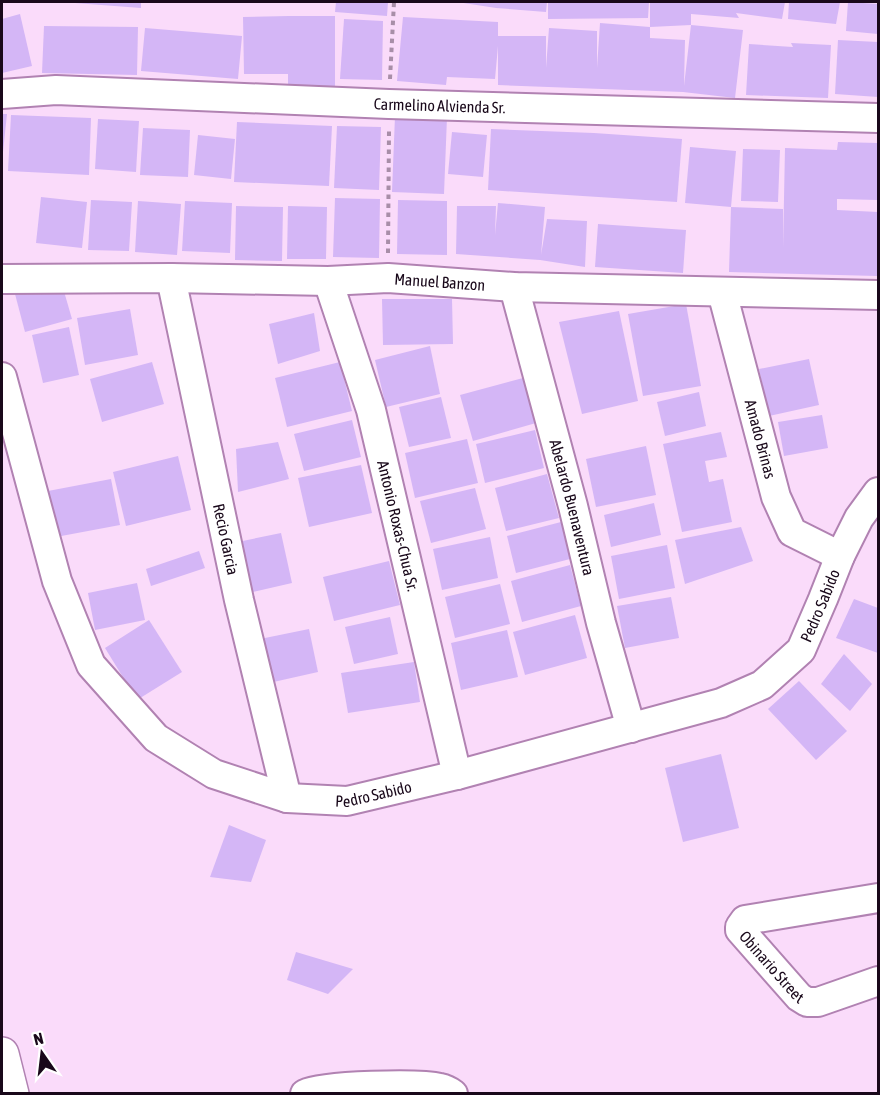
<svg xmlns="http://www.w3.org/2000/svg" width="880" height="1095" viewBox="0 0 880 1095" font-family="'Asap Condensed',sans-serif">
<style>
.building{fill:#d4b6f6}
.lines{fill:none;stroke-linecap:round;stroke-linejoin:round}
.minor-casing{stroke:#b182b2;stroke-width:32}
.secondary-casing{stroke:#b182b2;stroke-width:36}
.path{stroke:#a88ea8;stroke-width:4;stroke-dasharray:4.5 4.5;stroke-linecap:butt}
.minor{stroke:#fff;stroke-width:28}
.secondary{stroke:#fff;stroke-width:33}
.labels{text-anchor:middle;stroke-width:5;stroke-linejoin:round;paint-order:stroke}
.street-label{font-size:16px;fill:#19081a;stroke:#fff}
</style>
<rect width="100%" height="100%" fill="#fadbfa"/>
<g class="building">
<path d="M75 2H141V8L75 3Z"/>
<path d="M336 2H388L387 16 335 12Z"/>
<path d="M457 2H547L546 12 496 8Z"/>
<path d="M548 2H649L648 18 548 19Z"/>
<path d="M650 2H785L782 19 736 13 739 18 691 14V25L650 27Z"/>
<path d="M789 2H840L836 24 788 19Z"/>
<path d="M848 2 878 4V34L846 31Z"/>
<path d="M20 14 32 66 2 73V19Z"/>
<path d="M289 16H335V86H288V74H244L243 17Z"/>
<path d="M403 17 498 22V36H546V68L549 28 597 31V68L600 23 650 27V38L685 40 684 86 691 25 743 30 735 98 683 92 498 85V46L495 79 447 77 446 85 397 81Z"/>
<path d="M344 19 383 21 382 80 340 79Z"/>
<path d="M44 26 138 27 137 75 42 73Z"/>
<path d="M145 28 242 36 238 79 141 71Z"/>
<path d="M838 40 878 42V97L835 94Z"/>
<path d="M791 43 831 45 828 98 746 95 749 44 793 47Z"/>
<path d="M2 114H7L3 152H2Z"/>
<path d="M11 115 91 118 89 175 8 171Z"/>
<path d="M395 116 447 117 444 194 392 192Z"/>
<path d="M98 119 139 121 136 172 95 169Z"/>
<path d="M237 122 332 126 329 186 234 182Z"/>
<path d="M337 126 381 127 379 190 334 188Z"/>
<path d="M143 128 190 130 188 177 140 175Z"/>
<path d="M491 129 594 133 682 139 677 202 488 190Z"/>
<path d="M452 132 487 135 483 177 448 174Z"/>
<path d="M198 135 235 139 231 179 194 175Z"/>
<path d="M838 142 878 143 877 200 837 199V210L878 212 877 276 729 272 731 207 783 209V248L785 148 837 150Z"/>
<path d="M690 147 736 151 731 207 685 203Z"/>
<path d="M743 149 780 150 778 202 741 201Z"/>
<path d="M41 197 87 202 82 248 36 243Z"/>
<path d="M335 198 380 199 379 258 333 257Z"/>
<path d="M91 200 132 202 129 251 88 250Z"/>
<path d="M398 200 447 201V255L397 254Z"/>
<path d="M138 201 181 204 177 255 135 252Z"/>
<path d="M185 201 232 203 230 253 182 251Z"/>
<path d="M498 203 545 207 541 255 547 219 587 221 585 267 540 260 456 254 457 206H496L495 235Z"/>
<path d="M236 206 283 207 282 261 235 260Z"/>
<path d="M288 206 327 207 326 259H287Z"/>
<path d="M598 224 686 230 683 273 595 267Z"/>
<path d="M61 281 72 319 25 332 15 294Z"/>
<path d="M382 299H452L453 344 383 345Z"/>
<path d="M686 304 701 386 643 396 628 314Z"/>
<path d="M130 309 138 355 85 365 77 318Z"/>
<path d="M619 311 638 401 582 414 559 322Z"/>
<path d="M314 313 320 351 278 364 269 324Z"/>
<path d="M69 327 79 375 43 383 32 335Z"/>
<path d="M430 346 440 394 386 407 375 360Z"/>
<path d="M809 359 819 405 769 416 759 369Z"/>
<path d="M152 362 164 404 102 422 90 379Z"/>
<path d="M340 362 352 411 287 427 275 378Z"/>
<path d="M523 378 536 423 473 441 460 395Z"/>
<path d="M699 392 706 426 665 436 657 402Z"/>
<path d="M441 397 451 438 409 447 399 407Z"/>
<path d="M822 415 828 448 784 456 778 422Z"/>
<path d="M352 420 361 457 304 471 294 434Z"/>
<path d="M535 430 544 468 485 483 476 444Z"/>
<path d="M721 432 727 457 705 461 709 482 723 479 732 522 682 532 663 444Z"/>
<path d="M467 439 478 483 415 498 405 453Z"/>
<path d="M278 442 289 479 238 492 236 449Z"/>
<path d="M646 446 656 495 596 507 586 459Z"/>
<path d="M178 456 191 510 126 526 113 472Z"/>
<path d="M361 465 372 513 309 527 298 478Z"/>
<path d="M547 474 559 518 506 531 495 488Z"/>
<path d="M111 479 120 525 56 537 48 491Z"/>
<path d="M475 488 486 529 431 543 420 501Z"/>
<path d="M654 503 661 535 611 547 604 515Z"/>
<path d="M561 522 570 559 516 573 507 536Z"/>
<path d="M741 527 753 561 685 584 675 540Z"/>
<path d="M281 533 292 583 240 595 228 544Z"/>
<path d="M490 537 498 578 442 590 433 549Z"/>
<path d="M667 545 675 588 619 599 611 556Z"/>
<path d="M199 551 205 568 151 586 146 569Z"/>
<path d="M389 561 400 605 334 621 323 577Z"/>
<path d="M570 565 581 606 522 622 511 581Z"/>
<path d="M137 583 145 620 95 630 88 593Z"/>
<path d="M500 584 510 624 455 638 445 597Z"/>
<path d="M671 597 679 638 625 648 617 606Z"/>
<path d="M854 599 878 608V653L836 638Z"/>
<path d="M575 615 587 658 525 675 513 632Z"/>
<path d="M390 617 398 654 354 664 345 627Z"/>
<path d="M149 620 182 672 137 700 105 648Z"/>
<path d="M309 629 318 672 269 683 260 639Z"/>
<path d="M507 630 518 677 461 690 451 643Z"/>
<path d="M844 654 872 684 850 711 821 684Z"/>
<path d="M414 662 420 702 348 713 341 673Z"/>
<path d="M799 681 847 731 816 760 768 709Z"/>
<path d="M721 754 739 828 683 842 665 768Z"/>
<path d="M229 825 266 840 251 882 210 877Z"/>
<path d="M296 952 353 969 328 994 287 980Z"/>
</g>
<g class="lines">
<defs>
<g id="minor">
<path id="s1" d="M2 94 56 90 389 104 878 118"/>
<path id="s2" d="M171 278 239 600 287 798"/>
<path id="s3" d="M2 279 171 278 328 281 388 278 514 287 878 295"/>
<path id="s4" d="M328 281 371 410 457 775"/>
<path id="s5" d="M514 287 573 506 601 623 631 728"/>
<path id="s6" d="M722 292 776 497 792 532 840 556"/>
<path id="s7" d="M2 377 57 581 91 665 156 738 214 774 287 798 347 801 457 775 721 703 762 685 801 650 823 599 840 556 859 518 878 492"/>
<path id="s8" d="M878 898 745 920 740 927V930L799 997 807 1002H818L878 981"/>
<path d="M305 1094C323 1085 420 1083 440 1088 445 1089 449 1091 453 1094"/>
</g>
<path id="secondary" d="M2 1054 12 1094"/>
</defs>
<use href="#minor" class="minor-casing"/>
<use href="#secondary" class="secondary-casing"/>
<g class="path">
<path d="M390 79 394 2"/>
<path d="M388 253 389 131"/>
</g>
<use href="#minor" class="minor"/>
<use href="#secondary" class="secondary"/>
</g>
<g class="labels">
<g class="street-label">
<text dy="6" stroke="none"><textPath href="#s1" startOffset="438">Carmelino Alvienda Sr.</textPath></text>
<text dy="6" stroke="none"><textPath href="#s3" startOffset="438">Manuel Banzon</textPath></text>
<text dy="6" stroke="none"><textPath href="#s6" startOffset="152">Amado Brinas</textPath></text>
<text dy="6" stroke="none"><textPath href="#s5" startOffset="228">Abelardo Buenaventura</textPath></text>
<text dy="6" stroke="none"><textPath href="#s4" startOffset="255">Antonio Roxas-Chua Sr.</textPath></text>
<text dy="6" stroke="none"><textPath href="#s2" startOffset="267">Recio Garcia</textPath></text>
<text dy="6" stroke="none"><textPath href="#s7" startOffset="1137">Pedro Sabido</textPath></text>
<text dy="6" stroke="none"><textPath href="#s7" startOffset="632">Pedro Sabido</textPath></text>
<text dy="6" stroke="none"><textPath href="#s8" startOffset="195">Obinario Street</textPath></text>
</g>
</g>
<rect width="880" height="1095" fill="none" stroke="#19081a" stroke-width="6"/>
<g transform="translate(42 1053) rotate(346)" stroke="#ffffff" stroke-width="4.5" paint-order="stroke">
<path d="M0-4.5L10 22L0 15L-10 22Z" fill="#19081a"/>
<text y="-9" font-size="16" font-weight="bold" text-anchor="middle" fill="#19081a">N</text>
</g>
</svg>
